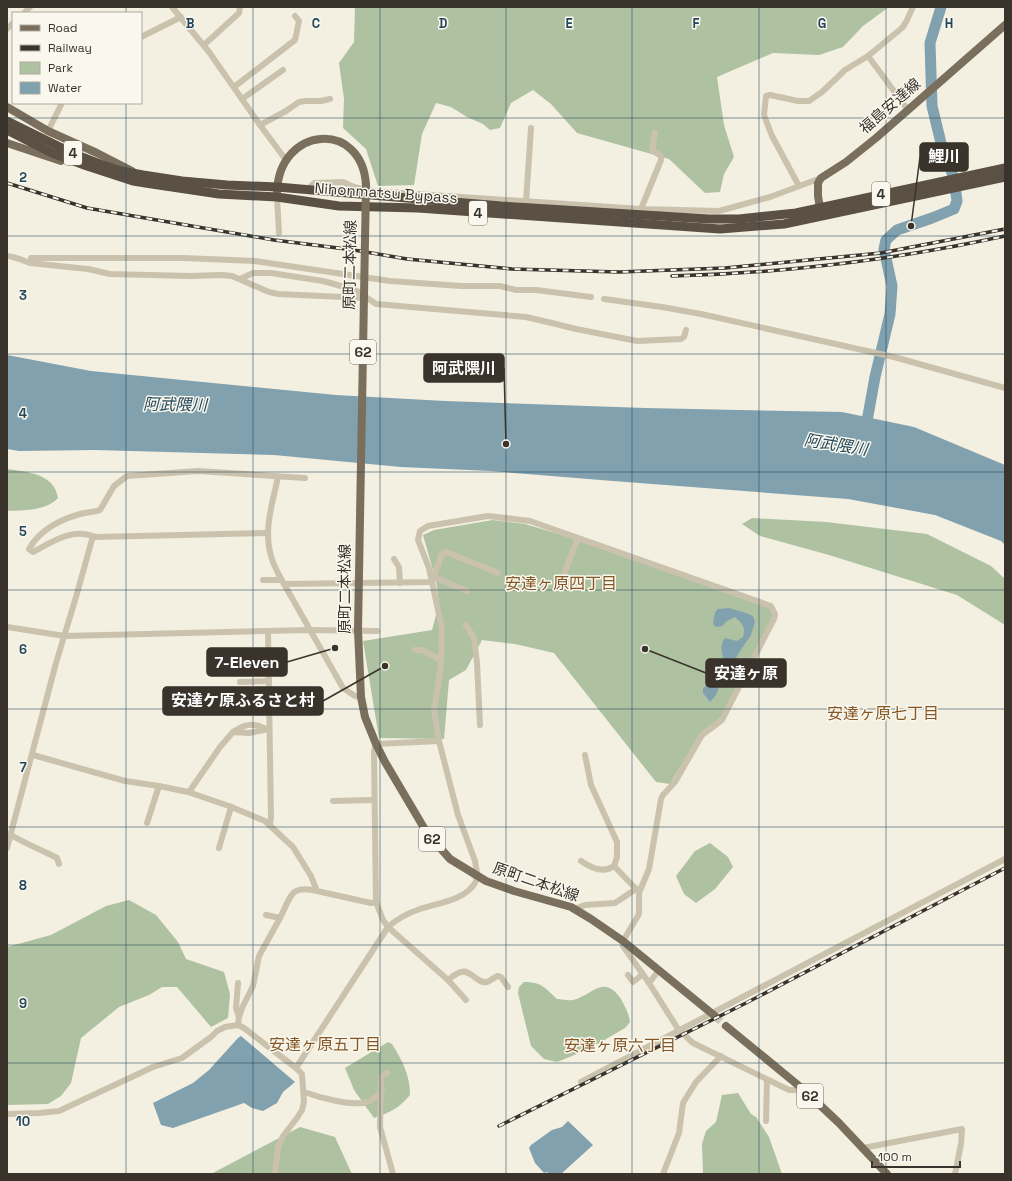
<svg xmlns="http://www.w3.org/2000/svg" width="1012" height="1181" viewBox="0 0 1012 1181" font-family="'Space Grotesk','Noto Sans JP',sans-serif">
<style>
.green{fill:#aec2a1}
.water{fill:#81a1af}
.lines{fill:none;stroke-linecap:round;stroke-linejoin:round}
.river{stroke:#81a1af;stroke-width:11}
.major-tunnel{stroke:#cec9bd;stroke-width:8;stroke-dasharray:8 4;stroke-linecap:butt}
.minor{stroke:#cbc2ad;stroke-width:6}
.major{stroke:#7a6f5d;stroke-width:8}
.highway{stroke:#5a5043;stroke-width:9}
.rail-casing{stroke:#39332b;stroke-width:3.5}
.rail{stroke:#faf8ee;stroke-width:2;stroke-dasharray:6;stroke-linecap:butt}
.major-bridge{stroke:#7a6f5d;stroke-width:8}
.grid{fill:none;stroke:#22475a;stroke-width:1;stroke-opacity:0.55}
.labels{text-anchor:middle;stroke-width:3;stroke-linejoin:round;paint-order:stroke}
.shield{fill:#faf8ee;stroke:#736e66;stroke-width:1}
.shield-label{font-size:14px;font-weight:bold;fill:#39332b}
.street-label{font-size:15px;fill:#39332b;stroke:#faf8ee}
.water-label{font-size:16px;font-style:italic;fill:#22475a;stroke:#faf8ee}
.neighbourhood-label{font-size:16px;fill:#855727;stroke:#faf8ee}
.grid-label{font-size:13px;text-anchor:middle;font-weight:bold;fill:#22475a;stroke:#faf8ee;stroke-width:3;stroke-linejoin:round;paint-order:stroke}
.leader{fill:none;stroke:#39332b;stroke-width:1.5}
.callout-dot{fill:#39332b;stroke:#faf8ee;stroke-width:1.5}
.callout{fill:#39332b;stroke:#39332b;stroke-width:1.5}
.callout-label{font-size:16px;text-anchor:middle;font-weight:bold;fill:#fff}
</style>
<rect width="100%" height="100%" fill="#f3efe1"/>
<g class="green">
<path d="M355 7H889L863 26 843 47 819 55 773 53 717 77 724 125 734 157 724 174 720 192 705 193 669 159 577 133 551 104 533 90 511 103 500 128 490 130 483 124 467 117 451 107 436 103 422 134 414 185 378 186 366 149 343 128 344 99 339 63 354 42Z"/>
<path d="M7 469C27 472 54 473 58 498 46 511 24 510 7 511Z"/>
<path d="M752 518 826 522 927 534 991 566 1005 579V625L957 595 829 555 760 536 742 524Z"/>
<path d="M493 520 525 524 562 535 768 606 771 609 773 616 721 717 699 736 670 784 656 782 554 653 515 644 482 640 466 670 449 680 444 739 379 738 363 641 432 630 439 604 436 581 423 535 434 530Z"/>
<path d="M710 843 728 857 733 867 715 889 696 903 684 894 676 876 695 851Z"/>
<path d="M129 900 156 915 178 942 186 959 224 972 230 994 228 1018 211 1027 177 987H162L149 995 119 1007 81 1038 71 1083 61 1096 48 1104 7 1105V947L51 935 106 906Z"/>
<path d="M524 982C542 982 545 988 557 999 562 999 568 1001 573 1000 592 996 603 973 621 999 625 1007 629 1013 630 1022L625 1028 589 1049 557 1062 544 1059 531 1046 518 993 519 987Z"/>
<path d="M388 1042 392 1044C402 1060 410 1075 410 1095 399 1108 391 1112 374 1118L354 1090 345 1068Z"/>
<path d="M738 1093 751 1114 756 1117 769 1137 782 1174H703L702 1144 706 1131 716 1122 722 1095Z"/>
<path d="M300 1127 335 1137 352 1174H211Z"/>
</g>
<g class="water">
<path d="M7 355 91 371 336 395 445 401 645 408 842 412 914 427 1005 465V545L1001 541 935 515 848 499 613 481 491 471 401 467 274 455 95 450 19 451 7 449Z"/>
<path d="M729 608 746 613 753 616 755 622 751 635 738 654 730 670 721 682 716 695 710 702 703 693V688C709 684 713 678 713 671L723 665 724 661C722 653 719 645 725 638L737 641 743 637C746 627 742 623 735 617L727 621 722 626 716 627 713 624 715 612 718 609Z"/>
<path d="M241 1036 295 1082 283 1092 277 1103 263 1111 252 1108 244 1103 173 1128 161 1125 153 1103 193 1083 209 1070 238 1038Z"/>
<path d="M568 1121 593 1145 561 1174H549L547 1172 544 1173 535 1163 529 1148 531 1145 552 1130 562 1127Z"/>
</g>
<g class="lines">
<path class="river" d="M865 432 875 377 890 314 892 286 884 249 886 240 897 230 932 218 954 209 957 201 955 186 952 173 941 143 932 106 930 43 941 7"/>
<path class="major-tunnel" d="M715 1016 726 1026"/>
<g class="minor">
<path d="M172 7 209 52 260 125 286 160"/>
<path d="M24 13 30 7"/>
<path d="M7 29 13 23"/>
<path d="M141 37 181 17"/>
<path d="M204 45 239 13 240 7"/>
<path d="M868 56 908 110"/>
<path d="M234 87 295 40 299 21 295 16"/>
<path d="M242 99 283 70"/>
<path d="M260 125 286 111 299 102 305 101H321L330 99"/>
<path d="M48 131 62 103"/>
<path d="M799 186 772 136 764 115 766 96 770 95 798 101H809L822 92 845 70 868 56 902 28 906 22 913 7"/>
<path d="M308 189 314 183 343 182 354 187 373 191 641 209 719 211 770 197 821 178"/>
<path d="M277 197 279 233"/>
<path d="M526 202 531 128"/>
<path d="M641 209 661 160V156L652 150 655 133"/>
<path d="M7 256C16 257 22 260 30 263L88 269 110 274 190 276 222 275 232 276 269 292 278 294 364 298"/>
<path d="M31 258H183L255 261 390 281 461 286H500L516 290H536L591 297"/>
<path d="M240 279 253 273H271L323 281 352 289 357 291 376 304 526 317 552 323 576 329 637 341 681 339 684 337 686 330"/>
<path d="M604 299 662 307 701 314 894 357 1005 388"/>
<path d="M278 477C272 505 262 534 273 562 276 570 280 577 284 584"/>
<path d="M268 533 95 537C73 527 52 542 33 552L29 549C40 529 63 518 84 513 89 512 95 512 100 510L114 486 127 476 198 471 305 478"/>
<path d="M394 559 399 567 400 583"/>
<path d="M434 577 467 591"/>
<path d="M562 579 578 538"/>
<path d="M263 580H281"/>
<path d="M466 625 474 638 477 663 480 725"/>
<path d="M7 627 65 636 310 630 377 631"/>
<path d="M268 632 271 818 270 824"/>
<path d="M415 650H422L441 660"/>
<path d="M240 682 269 681"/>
<path d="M361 697 355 696 343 688 284 584 432 582 429 568 418 540 420 531 428 526 488 516 530 521 771 606 775 614 774 619 722 720 702 735 675 782 663 795 661 799 649 869 639 893V914L623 941V946L649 983"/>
<path d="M233 732C245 724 253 722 266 729"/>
<path d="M439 741 376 744 374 751 376 902 383 920 388 927 448 980 466 1000"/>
<path d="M33 755 125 781 159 786 188 792 229 806 265 821 293 847 311 876 317 891 371 903 376 902"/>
<path d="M189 792 220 747 233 732 249 733 269 729"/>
<path d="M333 801 373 800"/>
<path d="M147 823 159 786"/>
<path d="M11 835C26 844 42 850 57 858L59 864"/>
<path d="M7 848 56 663 76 597 93 536"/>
<path d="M219 848 231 807"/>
<path d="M581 861C591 868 603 874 614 866L617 857V842L591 785 585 755"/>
<path d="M614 866 638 891"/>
<path d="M575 909 585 905 615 903 636 889"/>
<path d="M266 915 280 918C291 897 290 884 317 891"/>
<path d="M659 970 649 983 678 1029 693 1043 789 1090H804"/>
<path d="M628 975 633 982 643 974"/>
<path d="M448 980C452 977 456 973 461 972 471 969 477 984 487 982 490 981 494 977 498 976L501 977 508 987"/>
<path d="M238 983 236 1008 239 1017"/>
<path d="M238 1025 239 1017 242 1008 253 986 259 956 280 918"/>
<path d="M387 1073 381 1077 380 1127 393 1174"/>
<path d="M581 1082 1005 859"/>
<path d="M304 1092C318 1097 355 1108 370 1101 375 1098 378 1094 382 1090"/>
<path d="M7 1114 39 1113 59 1111 153 1067 182 1058 211 1037 217 1031 225 1027 238 1025 244 1028 296 1068 388 927C398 918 408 913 420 909 438 903 465 900 475 883 479 877 476 868 475 861L458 815 439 741 434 710 441 665 442 629 432 582 442 554 446 552 498 573"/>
<path d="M766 1121 767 1080"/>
<path d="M863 1148 962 1129 961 1144 955 1174"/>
<path d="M275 1174 278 1147 283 1136 297 1118 302 1110 304 1102 302 1074 296 1068"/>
<path d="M663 1174 679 1133 683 1103 696 1082 721 1056"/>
</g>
<g class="major">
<path d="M7 107 48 131 97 153 132 171"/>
<path d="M7 143 61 161"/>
<path d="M277 192C279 126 362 119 366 185"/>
<path d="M821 214 818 196V183L821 178 846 162 876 138 1005 25"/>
<path d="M360 518 358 630 361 697 365 717 376 744 385 762 427 833 450 859 486 881 514 891 571 907 591 919 623 941 715 1016"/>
<path d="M726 1026 804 1090 839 1123 887 1174"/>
</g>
<g class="highway">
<path d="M7 121 74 154 100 164 121 171 143 175 182 181 227 185 277 187 501 206 709 219H739L796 213 1005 168"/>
<path d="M7 130 52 153 87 166 133 181 152 184 219 194 277 197 339 206 418 208 720 229 784 224 1005 177"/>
</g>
<defs>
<g id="rail">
<path d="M7 183 87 208 274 240 354 250 407 259 512 269 619 272 725 268 881 253 1005 229"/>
<path d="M672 276C784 273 895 260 1005 236"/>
<path d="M499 1126 746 1003 1005 868"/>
</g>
</defs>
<use href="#rail" class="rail-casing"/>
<use href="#rail" class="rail"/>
<path class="major-bridge" d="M360 518 366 185"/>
</g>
<path class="grid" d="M126 7V13M253 7V1174M380 7V1174M506 7V1174M632 7V1174M759 7V1174M886 7V1174M126 103V1174M7 118H1005M7 236H1005M7 354H1005M7 472H1005M7 590H1005M7 709H1005M7 827H1005M7 945H1005M7 1063H1005"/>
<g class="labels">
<g class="shield">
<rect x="64" y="141" width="18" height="24" rx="3"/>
<rect x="872" y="182" width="18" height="24" rx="3"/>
<rect x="469" y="201" width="18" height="24" rx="3"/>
<rect x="350" y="340" width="26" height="24" rx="3"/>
<rect x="419" y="827" width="26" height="24" rx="3"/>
<rect x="797" y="1084" width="26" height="24" rx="3"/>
</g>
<g class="shield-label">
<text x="73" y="158">4</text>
<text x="881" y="199">4</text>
<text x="478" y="218">4</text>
<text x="363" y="357">62</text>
<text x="432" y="844">62</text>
<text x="810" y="1101">62</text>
</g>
<g class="street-label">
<text transform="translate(890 106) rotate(-41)" y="5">福島安達線</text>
<text transform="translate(386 193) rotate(4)" y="5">Nihonmatsu Bypass</text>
<text transform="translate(350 265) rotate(-89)" y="5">原町二本松線</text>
<text transform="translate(345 589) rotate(-90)" y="5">原町二本松線</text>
<text transform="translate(536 882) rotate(19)" y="5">原町二本松線</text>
</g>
<g class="water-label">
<text transform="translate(175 404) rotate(1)" y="6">阿武隈川</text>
<text transform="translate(836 444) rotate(9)" y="6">阿武隈川</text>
</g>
<g class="neighbourhood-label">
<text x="561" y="589">安達ヶ原四丁目</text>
<text x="883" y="719">安達ヶ原七丁目</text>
<text x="325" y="1050">安達ヶ原五丁目</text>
<text x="620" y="1051">安達ヶ原六丁目</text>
</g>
</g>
<g class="grid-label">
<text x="190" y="28">B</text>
<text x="316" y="28">C</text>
<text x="443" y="28">D</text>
<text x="569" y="28">E</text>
<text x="696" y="28">F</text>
<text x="822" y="28">G</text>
<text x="949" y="28">H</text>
<text x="23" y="182">2</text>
<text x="23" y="300">3</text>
<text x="23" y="418">4</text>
<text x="23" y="536">5</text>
<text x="23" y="654">6</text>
<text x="23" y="772">7</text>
<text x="23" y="890">8</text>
<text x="23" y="1008">9</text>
<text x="23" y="1126">10</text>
</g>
<path class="leader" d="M911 226L920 157M506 444L504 368M335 648L287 662M645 649L706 673M385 666L323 701"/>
<g class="callout-dot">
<circle cx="911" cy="226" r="4"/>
<circle cx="506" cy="444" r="4"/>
<circle cx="335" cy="648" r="4"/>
<circle cx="645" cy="649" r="4"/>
<circle cx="385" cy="666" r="4"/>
</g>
<g class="callout">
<rect x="920" y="143" width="48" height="28" rx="4"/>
<rect x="424" y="354" width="80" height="28" rx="4"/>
<rect x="207" y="648" width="80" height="28" rx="4"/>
<rect x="706" y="659" width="80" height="28" rx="4"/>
<rect x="163" y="687" width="160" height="28" rx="4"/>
</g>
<g class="callout-label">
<text x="944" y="162">鯉川</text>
<text x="464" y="374">阿武隈川</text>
<text x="247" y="668">7-Eleven</text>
<text x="746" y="679">安達ヶ原</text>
<text x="243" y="706">安達ケ原ふるさと村</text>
</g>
<rect width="1012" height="1181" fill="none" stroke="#39332b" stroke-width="16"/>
<rect x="12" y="12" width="130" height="92" fill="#faf8ee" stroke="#ada9a0"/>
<rect x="20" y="25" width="20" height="6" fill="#7a6f5d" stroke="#ada9a0"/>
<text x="48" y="32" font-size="12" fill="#39332b">Road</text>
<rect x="20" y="45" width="20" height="6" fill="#39332b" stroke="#ada9a0"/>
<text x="48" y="52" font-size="12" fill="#39332b">Railway</text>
<rect x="20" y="62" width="20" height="12" fill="#aec2a1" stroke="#ada9a0"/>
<text x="48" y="72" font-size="12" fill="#39332b">Park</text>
<rect x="20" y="82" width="20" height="12" fill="#81a1af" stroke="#ada9a0"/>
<text x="48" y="92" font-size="12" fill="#39332b">Water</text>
<path d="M872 1161v6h88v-6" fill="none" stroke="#39332b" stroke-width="2"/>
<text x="878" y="1161" font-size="12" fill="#39332b" stroke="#faf8ee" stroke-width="3" paint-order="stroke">100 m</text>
</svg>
